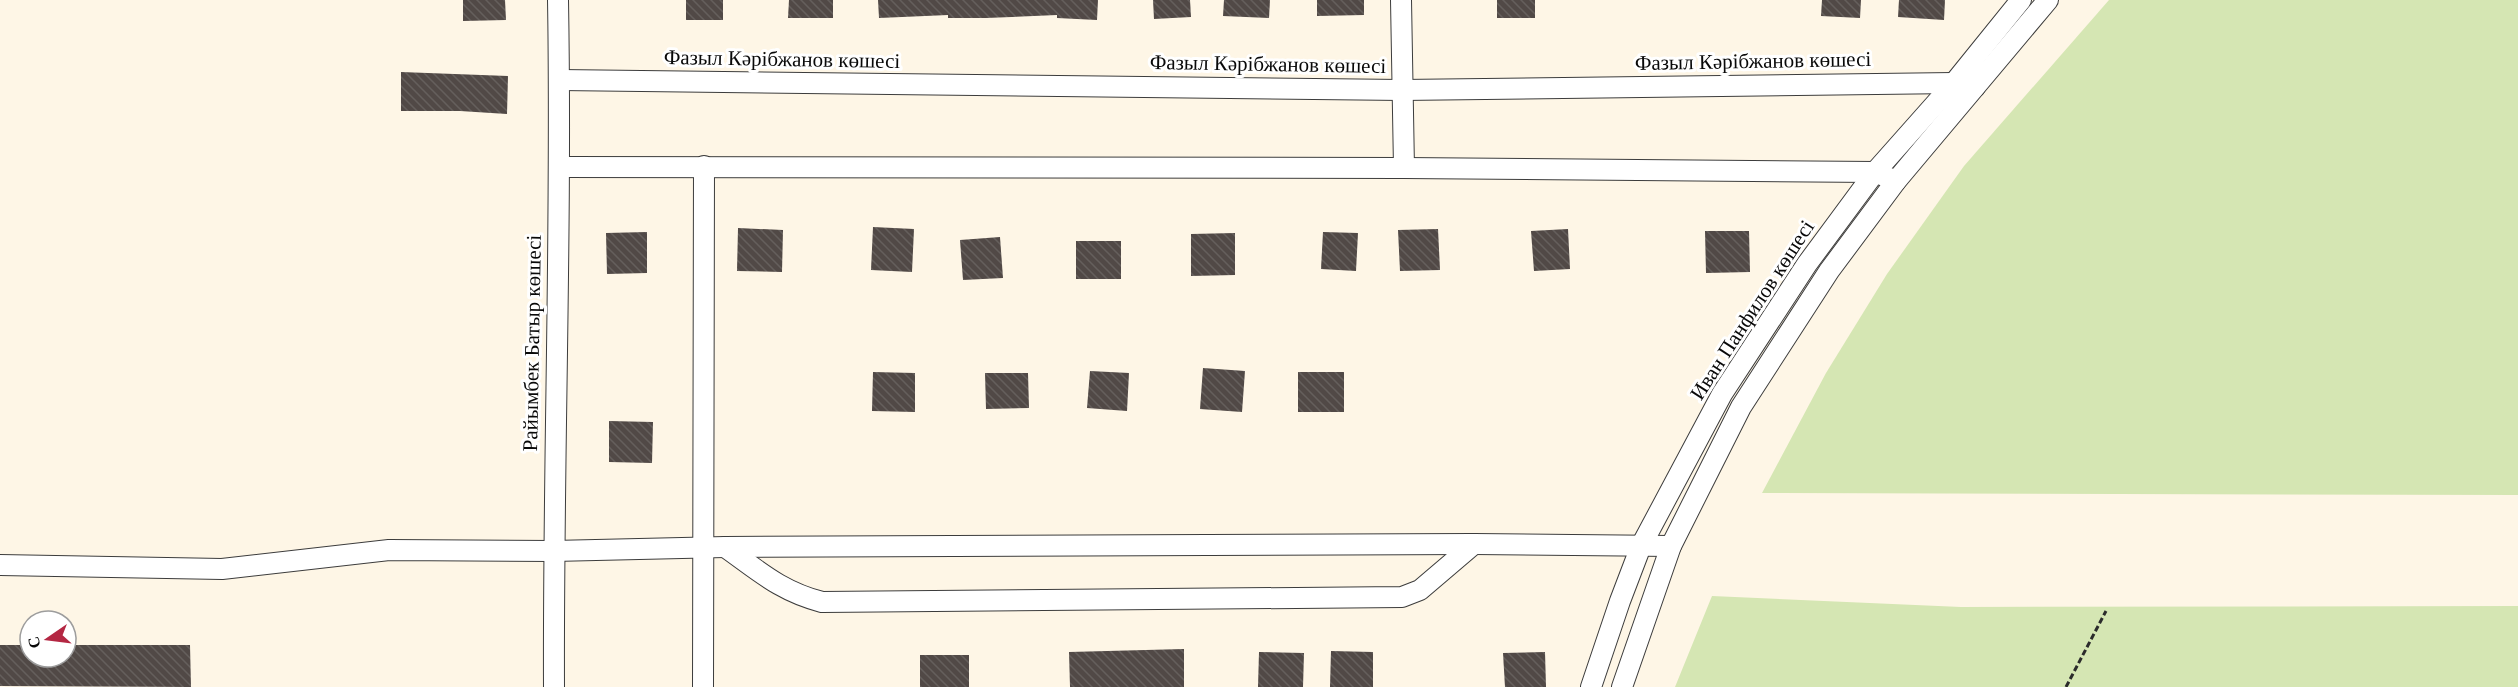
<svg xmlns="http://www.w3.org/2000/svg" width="2518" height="687" viewBox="0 0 2518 687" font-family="'Times New Roman',serif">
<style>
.grass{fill:#d5e6b3}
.building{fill:url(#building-back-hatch)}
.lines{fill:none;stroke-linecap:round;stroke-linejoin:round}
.minor-casing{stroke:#3c3c3c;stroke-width:22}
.path{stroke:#2b2b2b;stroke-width:3;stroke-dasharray:6 3;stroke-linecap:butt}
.minor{stroke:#fff;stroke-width:20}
.labels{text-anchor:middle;stroke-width:6;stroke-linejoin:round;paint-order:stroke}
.street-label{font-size:21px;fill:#090909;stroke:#fff}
</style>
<defs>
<pattern id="building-back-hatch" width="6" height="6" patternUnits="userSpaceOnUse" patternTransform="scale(1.5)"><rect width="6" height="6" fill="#514946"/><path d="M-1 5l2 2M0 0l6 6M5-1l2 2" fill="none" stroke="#655f5c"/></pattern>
</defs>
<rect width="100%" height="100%" fill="#fef6e6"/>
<g class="grass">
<path d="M2109 0H2518V495L1762 493 1826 373 1887 274 1964 166Z"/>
<path d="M1712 596 1961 607 2518 606V687H1675Z"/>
</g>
<g class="building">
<path d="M463 0H505L506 20 463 21Z"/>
<rect x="686" y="0" width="37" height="20"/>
<path d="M789 0H833V18H788Z"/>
<path d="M878 0H1098L1097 20 1057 18V15L986 18H948V15L879 18Z"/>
<path d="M1153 0H1190L1191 17 1154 19Z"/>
<path d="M1224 0H1270L1269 18 1223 16Z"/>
<path d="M1317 0H1364V15L1317 16Z"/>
<rect x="1497" y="0" width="38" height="18"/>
<path d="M1822 0H1861L1860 18 1821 16Z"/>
<path d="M1899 0H1945L1944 20 1898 17Z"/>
<path d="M401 72 508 76 507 114 460 111H401Z"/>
<path d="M873 227 914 229 912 272 871 270Z"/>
<path d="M738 228 783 230 782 272 737 271Z"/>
<path d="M1438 229 1440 270 1400 271 1398 230Z"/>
<path d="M1568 229 1570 269 1534 271 1531 231Z"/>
<path d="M1705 231H1749L1750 272 1706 273Z"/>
<path d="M647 232V273L607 274 606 233Z"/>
<path d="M1323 232 1358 233 1356 271 1321 269Z"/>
<path d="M1235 233V275L1191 276V234Z"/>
<path d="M1000 237 1003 278 963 280 960 240Z"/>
<rect x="1076" y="241" width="45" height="38"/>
<path d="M1203 368 1245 371 1242 412 1200 409Z"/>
<path d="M1090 371 1129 373 1127 411 1087 408Z"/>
<path d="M873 372 915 373V412L872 411Z"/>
<rect x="1298" y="372" width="46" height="40"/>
<path d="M985 373H1028L1029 408 986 409Z"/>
<path d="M609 421 653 422 652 463 609 462Z"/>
<path d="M0 645H30V657H66V645H190L191 687 0 686Z"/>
<path d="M1184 649V687H1070L1069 652Z"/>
<path d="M1331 651 1373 652V687H1330Z"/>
<path d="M1259 652 1304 653 1303 687H1258Z"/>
<path d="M1545 652 1546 687H1505L1503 653Z"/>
<rect x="920" y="655" width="49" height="32"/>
</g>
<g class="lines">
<defs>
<g id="minor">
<path d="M1401 0 1404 168"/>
<path d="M560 80 1402 90 1954 83 1975 87"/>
<path d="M559 167 1404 168 1875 172 1896 181"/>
<path d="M725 547C759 571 780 591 822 602L1402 597 1420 590 1474 544"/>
<path d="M0 565 222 569 389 550 553 551 725 547 1474 544 1671 546"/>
<path d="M554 687C553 458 562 229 558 0"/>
<path d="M703 687 704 166"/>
<path d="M1591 687 1620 601 1641 546 1722 394 1807 264 1875 172 1954 83 2021 0"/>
<path d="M1622 687 1671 546 1741 407 1829 271 1896 181 2048 0"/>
</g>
</defs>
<use href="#minor" class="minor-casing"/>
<path class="path" d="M2066 687 2106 611"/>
<use href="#minor" class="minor"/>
</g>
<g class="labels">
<g class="street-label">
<text transform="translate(782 59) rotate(1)" y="7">Фазыл Кәрібжанов көшесі</text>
<text transform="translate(1753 61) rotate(-1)" y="7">Фазыл Кәрібжанов көшесі</text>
<text transform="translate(1268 64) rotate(1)" y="7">Фазыл Кәрібжанов көшесі</text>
<text transform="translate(1752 310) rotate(-57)" y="7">Иван Панфилов көшесі</text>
<text transform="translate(532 343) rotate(-89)" y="7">Райымбек Батыр көшесі</text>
</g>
</g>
<g transform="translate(48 639) rotate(256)"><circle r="28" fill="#ffffff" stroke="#9d9d9d" stroke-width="1.5"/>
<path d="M0-4.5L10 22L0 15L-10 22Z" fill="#b42743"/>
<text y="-9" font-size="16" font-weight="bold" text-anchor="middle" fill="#090909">С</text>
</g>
</svg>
